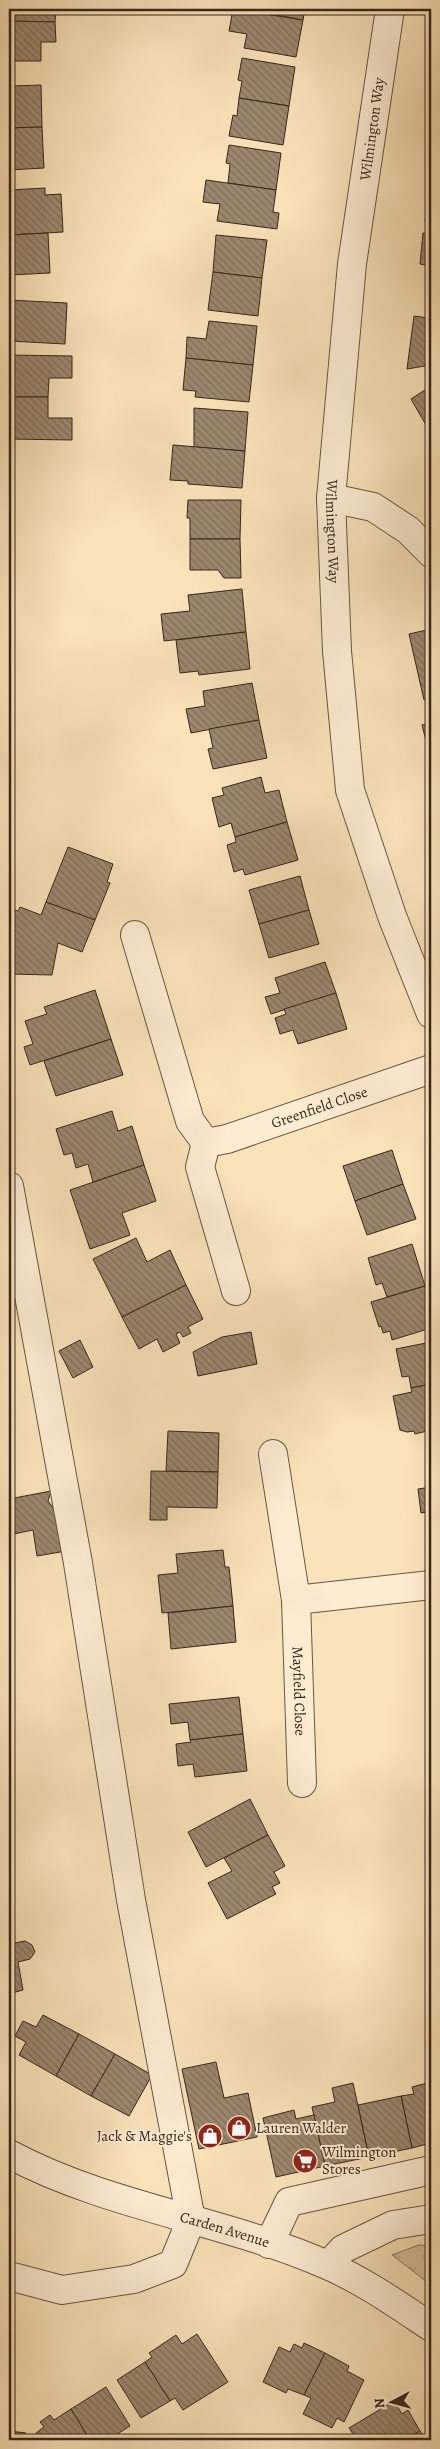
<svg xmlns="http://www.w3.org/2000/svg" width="440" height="2449" viewBox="0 0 440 2449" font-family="Alegreya,serif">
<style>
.grass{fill:url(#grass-tufts);stroke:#88745e}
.building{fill:url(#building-back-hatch);stroke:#36261e}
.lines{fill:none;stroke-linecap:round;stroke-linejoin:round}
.minor-casing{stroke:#675545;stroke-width:30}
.minor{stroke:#fcecd2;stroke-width:28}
.labels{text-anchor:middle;stroke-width:4;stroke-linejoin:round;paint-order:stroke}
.street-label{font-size:15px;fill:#36261e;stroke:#fcecd2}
.poi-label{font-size:15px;fill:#36261e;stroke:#fcecd2;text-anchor:start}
</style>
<defs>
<pattern id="grass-tufts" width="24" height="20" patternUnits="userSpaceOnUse" patternTransform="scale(1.25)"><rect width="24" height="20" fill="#d9c29f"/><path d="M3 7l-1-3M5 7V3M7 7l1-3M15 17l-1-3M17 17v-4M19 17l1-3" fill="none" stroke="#bba788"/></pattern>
<pattern id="building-back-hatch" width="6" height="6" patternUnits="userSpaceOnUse" patternTransform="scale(1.25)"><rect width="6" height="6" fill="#9c886f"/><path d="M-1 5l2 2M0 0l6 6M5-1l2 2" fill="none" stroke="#806f5b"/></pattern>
</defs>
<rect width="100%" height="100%" fill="#fae2b9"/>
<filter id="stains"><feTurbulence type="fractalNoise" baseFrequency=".004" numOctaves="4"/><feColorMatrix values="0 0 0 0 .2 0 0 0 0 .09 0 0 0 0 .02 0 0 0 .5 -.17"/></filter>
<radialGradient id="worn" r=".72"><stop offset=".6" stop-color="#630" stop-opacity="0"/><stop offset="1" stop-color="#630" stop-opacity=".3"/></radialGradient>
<path class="grass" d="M419 2245 431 2246V2285L392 2255Z"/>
<g class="building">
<path d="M9 9H56L55 22 9 21Z"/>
<path d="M233 9 303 20 296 57 244 48 247 34 229 31Z"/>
<path d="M256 9H305L303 20 255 11Z"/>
<path d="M9 21 55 22 56 42H41V61H9Z"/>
<path d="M242 58 295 67 289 106 239 98 242 81 238 80Z"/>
<path d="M41 85 42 127 9 128V86Z"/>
<path d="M239 98 289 106 283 145 229 136 233 115 237 116Z"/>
<path d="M42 127 44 168 9 170V128Z"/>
<path d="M229 145 281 153 276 190 228 183 230 164 226 163Z"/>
<path d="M206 180 276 190 273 212 279 213 277 229 217 221 220 204 203 202Z"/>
<path d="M45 188V195L61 194 63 232 9 235V190Z"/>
<path d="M429 190H431V222L425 221Z"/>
<path d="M48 233 50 273 9 275V235Z"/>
<path d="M423 233 431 234V266L420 264Z"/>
<path d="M216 235 267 240 262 278 213 272Z"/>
<path d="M213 272 262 278 258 316 208 310Z"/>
<path d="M9 300 67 303 65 344 9 341Z"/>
<path d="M430 308H431V365L407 369 414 316 428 318Z"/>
<path d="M209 321 257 326 253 365 186 358 187 337 206 339Z"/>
<path d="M9 355 72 356V378H49L48 397H9Z"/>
<path d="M186 358 253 365 249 402 195 397 196 391 183 390Z"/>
<path d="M431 386V422L426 425 411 399Z"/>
<path d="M9 397H48V418H72V440L9 439Z"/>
<path d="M194 408 248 412 245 451 194 447Z"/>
<path d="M173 445 245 451 242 488 188 484V481L170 480Z"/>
<path d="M188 500H241L240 539H190V518H187Z"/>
<path d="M190 539H240L241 578H224L218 570H190Z"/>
<path d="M242 589 246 632 164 641 161 614 190 611 188 595Z"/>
<path d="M431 629V698L424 700 409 634Z"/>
<path d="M246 632 250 669 199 675 198 671 180 673 176 640Z"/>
<path d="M252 683 259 720 191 733 186 709 205 706 203 691Z"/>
<path d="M259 720 267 758 213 769 208 749 213 748 209 729Z"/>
<path d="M431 723V760L422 725Z"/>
<path d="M261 777 265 793 279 790 287 822 235 837 231 823 219 827 212 798 224 795 222 788Z"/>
<path d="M287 822 298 860 245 875 243 869 234 872 227 845 236 842 235 837Z"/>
<path d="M68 847 113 864 107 882 110 883 95 920 46 902Z"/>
<path d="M300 876 309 910 259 924 249 890Z"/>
<path d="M46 902 95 920 82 952 58 943 52 975 9 974V919L12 909 18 911 20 907 41 915Z"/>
<path d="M309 910 319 944 269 958 259 924Z"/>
<path d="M325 962 336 993 271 1014 265 997 280 993 275 978Z"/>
<path d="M95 990 111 1039 30 1065 24 1047 33 1044 25 1021 47 1014 44 1007Z"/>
<path d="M336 993 347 1029 298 1044 293 1030 280 1034 275 1018 286 1014 284 1009Z"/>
<path d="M111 1039 123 1075 56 1096 44 1061Z"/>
<path d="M112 1111 118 1131 132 1126 144 1165 93 1182 88 1164 76 1168 72 1153 64 1155 56 1129Z"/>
<path d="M392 1150 403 1184 355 1201 343 1166Z"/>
<path d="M144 1165 156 1201 122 1213 130 1235 90 1249 70 1190Z"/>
<path d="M403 1184 416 1219 367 1235 355 1201Z"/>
<path d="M136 1238 147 1262 170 1250 186 1285 122 1317 93 1259Z"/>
<path d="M412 1244 425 1286 387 1297 382 1283 376 1285 368 1258Z"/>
<path d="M186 1285 203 1319 188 1327 191 1333 183 1337 180 1332 176 1334 180 1343 163 1352 157 1339 139 1349 122 1317Z"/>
<path d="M425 1286 431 1308V1328L392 1340 390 1331 383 1333 381 1326 379 1327 371 1302Z"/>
<path d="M251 1332 257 1364 198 1376 193 1352 222 1337Z"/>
<path d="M80 1340 93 1367 73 1378 59 1351Z"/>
<path d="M431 1342V1384L411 1388 409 1376 402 1377 396 1349Z"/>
<path d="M431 1384V1430L415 1434 414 1431 407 1432 400 1430 393 1396 412 1392 411 1388Z"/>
<path d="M168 1431 219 1433 218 1472 166 1471Z"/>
<path d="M151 1471 218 1472 217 1508 167 1507V1520H150Z"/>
<path d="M431 1487V1527L429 1528 427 1512 421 1513 418 1489Z"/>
<path d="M51 1491 48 1501 61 1518 66 1551 37 1556 33 1530 9 1535V1499Z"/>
<path d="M223 1550 225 1567H229L233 1606 162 1613 158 1575 178 1573 176 1554Z"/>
<path d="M233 1606 236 1642 171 1649 168 1613Z"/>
<path d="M239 1697 243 1734 190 1740 188 1722 171 1724 169 1704Z"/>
<path d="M243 1734 247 1771 195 1777 193 1764 178 1766 176 1744 191 1742 190 1740Z"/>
<path d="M250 1799 268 1835 206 1867 188 1832Z"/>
<path d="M268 1835 285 1866 274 1872 280 1883 272 1887 276 1894 227 1919 208 1883 232 1871 224 1858Z"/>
<path d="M431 1841V1872H429Z"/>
<path d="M9 1912 14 1938 9 1939Z"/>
<path d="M14 1938 15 1943 25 1941 32 1945 35 1952 30 1959 18 1962 23 1990 12 1993 14 2002 9 2003V1939Z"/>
<path d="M43 2015 79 2034 56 2076 19 2055 26 2042 15 2036 23 2021 36 2027Z"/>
<path d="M79 2034 115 2054 91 2096 56 2076Z"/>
<path d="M115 2054 152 2075 129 2116 91 2096Z"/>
<path d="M216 2062 224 2098 248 2093 257 2137 199 2149 182 2069Z"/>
<path d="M431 2082V2143L412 2148 401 2096 414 2094 412 2087Z"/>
<path d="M353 2083 369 2157 325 2166 312 2107 335 2102 332 2088Z"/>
<path d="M401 2096 412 2148 369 2157 358 2105Z"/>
<path d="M294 2110 296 2119 314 2115 325 2166 276 2177 263 2118Z"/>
<path d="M197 2334 228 2382 183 2410 175 2398 170 2401 145 2362 152 2357 149 2353 176 2335 182 2344Z"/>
<path d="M304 2343 325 2353 304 2395 288 2389 286 2393 263 2382 279 2347 290 2352 294 2344 302 2348Z"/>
<path d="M325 2353 349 2366 347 2371 364 2380 344 2422 337 2418 332 2428 303 2414 311 2398 304 2395Z"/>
<path d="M145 2362 170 2401 141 2418 117 2380Z"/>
<path d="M106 2387 130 2426 108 2440H90L71 2409Z"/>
<path d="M394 2401 402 2414 408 2410 420 2431 404 2440H357L349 2428Z"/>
<path d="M71 2409 90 2440H39L36 2433 44 2427 40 2422 50 2415 54 2420Z"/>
<path d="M9 2431 26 2433 25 2440H9Z"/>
<path d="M420 2431 426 2440H404Z"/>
</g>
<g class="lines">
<defs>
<g id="minor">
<path id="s1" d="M390 9 352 264 331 498 337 651 350 790 392 916 431 1014"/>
<path d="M331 498 373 507 408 530 431 553"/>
<path d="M135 935 190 1121 206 1143 200 1167 236 1291"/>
<path id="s2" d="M206 1143 227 1139 431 1069"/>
<path d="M9 1186 78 1563 131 1900 191 2220 173 2264 134 2279 62 2290 9 2276"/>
<path id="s3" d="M273 1454 296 1600 302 1783"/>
<path d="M296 1600 431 1585"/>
<path id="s4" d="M9 2154C108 2207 225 2220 327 2265 364 2281 398 2305 431 2327"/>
<path d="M269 2244 289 2202 431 2170"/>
<path d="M328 2265 343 2249 393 2225 431 2219"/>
</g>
</defs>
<use href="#minor" class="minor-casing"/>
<use href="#minor" class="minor"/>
</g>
<defs>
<symbol id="shop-disc" viewBox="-11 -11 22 22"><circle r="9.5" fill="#8f2418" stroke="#fcecd2"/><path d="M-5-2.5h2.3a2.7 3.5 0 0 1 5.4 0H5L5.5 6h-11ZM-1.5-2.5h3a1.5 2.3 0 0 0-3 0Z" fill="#fff"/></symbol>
<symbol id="supermarket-disc" viewBox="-11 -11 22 22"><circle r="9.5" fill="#8f2418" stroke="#fcecd2"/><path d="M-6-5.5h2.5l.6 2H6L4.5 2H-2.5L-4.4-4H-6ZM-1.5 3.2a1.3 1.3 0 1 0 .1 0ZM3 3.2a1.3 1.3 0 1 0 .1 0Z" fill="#fff"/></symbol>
</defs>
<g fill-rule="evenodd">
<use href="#shop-disc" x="225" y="2114" width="28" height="28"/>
<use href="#shop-disc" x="196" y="2122" width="28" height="28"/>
<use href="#supermarket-disc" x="291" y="2147" width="28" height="28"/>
</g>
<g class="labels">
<g class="street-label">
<text transform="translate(372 129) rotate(-82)" y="5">Wilmington Way</text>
<text dy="5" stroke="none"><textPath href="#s1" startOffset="526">Wilmington Way</textPath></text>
<text dy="5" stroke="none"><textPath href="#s2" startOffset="119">Greenfield Close</textPath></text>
<text dy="5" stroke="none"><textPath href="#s3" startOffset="239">Mayfield Close</textPath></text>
<text dy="5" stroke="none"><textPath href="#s4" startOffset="229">Carden Avenue</textPath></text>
</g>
<g class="poi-label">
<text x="256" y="2133">Lauren Walder</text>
<text x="192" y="2141" text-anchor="end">Jack &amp; Maggie's</text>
<text x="322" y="2157">Wilmington<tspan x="322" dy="17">Stores</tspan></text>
</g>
</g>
<rect width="440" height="2449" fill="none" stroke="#fae2b9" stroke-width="30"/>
<rect x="10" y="10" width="420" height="2429" fill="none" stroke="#36261e" stroke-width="2.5"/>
<rect x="15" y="15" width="410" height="2419" fill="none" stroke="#36261e"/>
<g transform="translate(392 2402) rotate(264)" stroke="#fcecd2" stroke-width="4" paint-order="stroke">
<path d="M0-4L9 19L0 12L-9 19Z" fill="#36261e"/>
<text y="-8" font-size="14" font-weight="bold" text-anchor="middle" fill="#36261e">N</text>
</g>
<rect width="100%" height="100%" filter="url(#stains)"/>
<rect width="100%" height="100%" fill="url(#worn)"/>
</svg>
